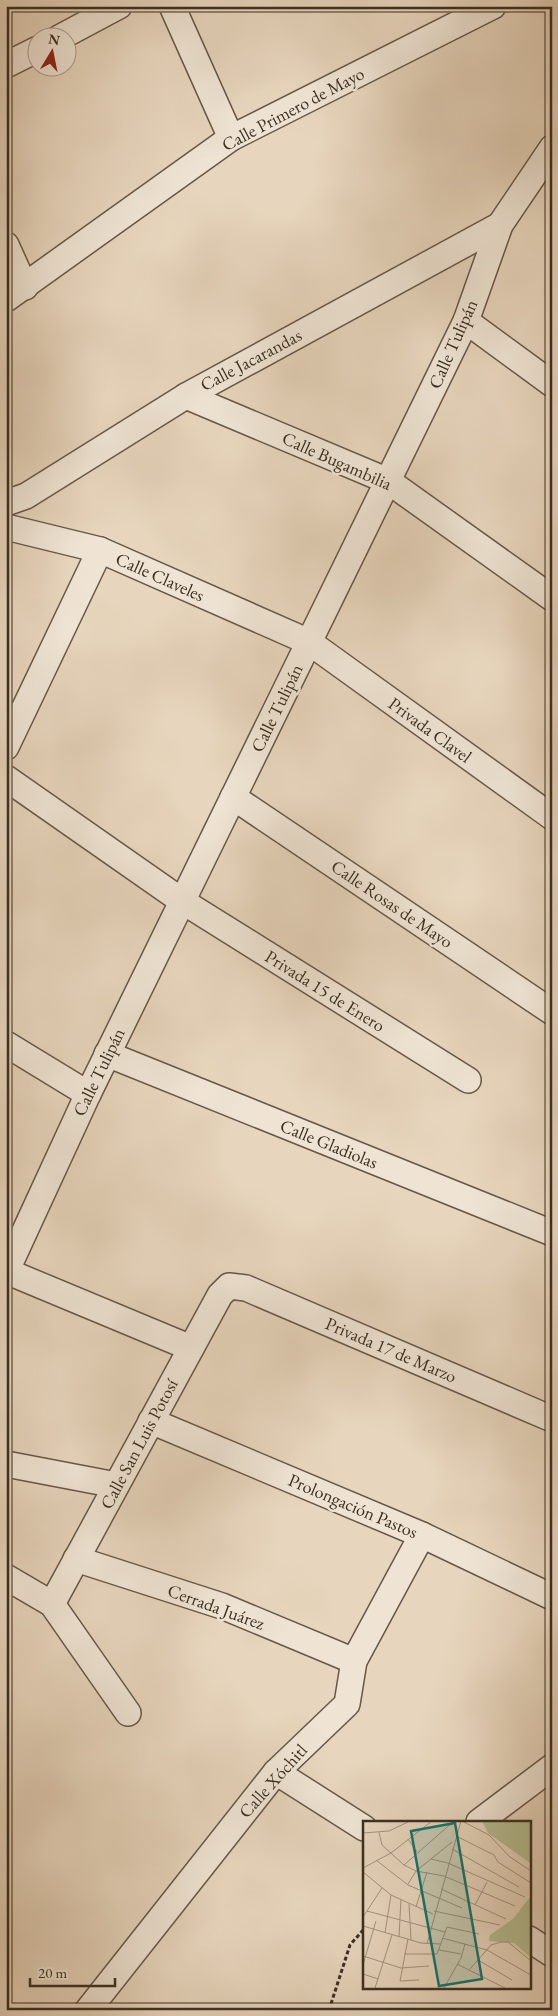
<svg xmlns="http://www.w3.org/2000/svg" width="558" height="2016" viewBox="0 0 558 2016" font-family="'EB Garamond',serif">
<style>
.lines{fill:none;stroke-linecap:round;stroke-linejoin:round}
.minor-casing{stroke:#665848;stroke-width:28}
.path{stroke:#3b2f21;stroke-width:3;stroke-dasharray:4 2.5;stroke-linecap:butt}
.minor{stroke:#efe4d4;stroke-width:25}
.labels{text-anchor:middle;stroke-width:5;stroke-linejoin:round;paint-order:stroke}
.street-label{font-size:18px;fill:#3b2f21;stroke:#efe4d4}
.inset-road{fill:none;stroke:#a2937f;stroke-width:1}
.view{fill:#0f766e;fill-opacity:0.15;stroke:#0f766e;stroke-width:2.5}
.inset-edge{fill:none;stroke:#3b2f21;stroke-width:2.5}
</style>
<rect width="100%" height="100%" fill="#e7d5bd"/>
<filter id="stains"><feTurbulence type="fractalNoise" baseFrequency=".004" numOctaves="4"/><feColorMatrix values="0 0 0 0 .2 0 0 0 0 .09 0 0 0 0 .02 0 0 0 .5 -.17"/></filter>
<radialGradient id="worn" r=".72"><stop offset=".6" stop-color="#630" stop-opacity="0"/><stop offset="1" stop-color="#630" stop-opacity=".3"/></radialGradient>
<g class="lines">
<defs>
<g id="minor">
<path d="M172 6 231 138"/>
<path d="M59 38 119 6"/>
<path d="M6 65 38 49"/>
<path d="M6 245 25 287"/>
<path d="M6 299 231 138 493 6"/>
<path d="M466 321 552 384"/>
<path d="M186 396 388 481 552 598"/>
<path d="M6 503 26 496 186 396 500 225"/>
<path d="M6 527 100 550 309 642 552 817"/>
<path d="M6 747 100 550"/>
<path d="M6 778 182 901 468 1080"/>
<path d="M233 797 552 1012"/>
<path d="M6 1044 88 1094"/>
<path d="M107 1054 552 1233"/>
<path d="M6 1271 191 1348"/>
<path d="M6 1272 88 1094 466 321 500 225 552 148"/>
<path d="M151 1421 422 1535 552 1597"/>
<path d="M6 1464 116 1485"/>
<path d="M76 1559 222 1606 354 1661"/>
<path d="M6 1577 52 1604 128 1713"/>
<path d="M52 1604 220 1295 229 1286 246 1288 552 1419"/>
<path d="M276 1772 364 1828"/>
<path d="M479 1822 552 1767"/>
<path d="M529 1939 552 1954"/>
<path d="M88 2010 276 1772 347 1704 354 1661 422 1535"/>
</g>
</defs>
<use href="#minor" class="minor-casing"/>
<path class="path" d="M329 2010 350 1945 364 1929"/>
<use href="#minor" class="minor"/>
</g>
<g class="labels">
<g class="street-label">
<text transform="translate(293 109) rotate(-28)" y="6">Calle Primero de Mayo</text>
<text transform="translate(453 344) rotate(-66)" y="6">Calle Tulipán</text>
<text transform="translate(251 360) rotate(-28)" y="6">Calle Jacarandas</text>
<text transform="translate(337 461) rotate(24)" y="6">Calle Bugambilia</text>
<text transform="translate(160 577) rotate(24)" y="6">Calle Claveles</text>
<text transform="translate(277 708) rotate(-64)" y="6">Calle Tulipán</text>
<text transform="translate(430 730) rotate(36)" y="6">Privada Clavel</text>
<text transform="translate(392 904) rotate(34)" y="6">Calle Rosas de Mayo</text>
<text transform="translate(325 991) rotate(32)" y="6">Privada 15 de Enero</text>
<text transform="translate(99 1072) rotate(-64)" y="6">Calle Tulipán</text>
<text transform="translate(329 1144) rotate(22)" y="6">Calle Gladiolas</text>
<text transform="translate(391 1350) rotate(23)" y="6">Privada 17 de Marzo</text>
<text transform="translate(139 1444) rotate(-62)" y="6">Calle San Luis Potosí</text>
<text transform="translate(353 1506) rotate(23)" y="6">Prolongación Pastos</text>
<text transform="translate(216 1607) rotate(20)" y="6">Cerrada Juárez</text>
<text transform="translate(273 1781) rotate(-48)" y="6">Calle Xóchitl</text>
</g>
</g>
<g transform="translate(363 1821)">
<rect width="168" height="168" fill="#e7d5bd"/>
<path d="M119 0H167V42L125 12ZM167 76V136L151 122 126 120 127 114 150 98Z" fill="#b4bd92"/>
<path class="inset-road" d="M99 0 126 14 147 36 168 50M16 11 19 24 41 44 53 50 81 55 152 85M0 12 26 10 47 0M93 15 131 34 135 41 168 62M45 18 54 31M89 28 156 66M68 38 85 42 162 76M13 39 45 64 99 87M41 44 91 0M0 47 28 32 69 0M0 51 28 74 70 93M45 63 53 50 89 21M78 68 143 98M46 83 48 119M112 84 124 61M53 86 64 51M4 90 82 111M71 90 137 104M0 96 19 67M0 105 58 122 78 123M22 112 28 74M36 116 38 78M79 117 124 129 168 154M45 118 37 160 56 159M64 123 98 0M76 129 98 133M41 133H74M74 133 84 106 116 113M0 135 38 147 66 145M115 139 149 159M94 143 142 167M0 144 13 100M107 148 128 124 138 121H145L168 140M0 153 15 158M12 167 29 114M81 167 98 137 102 123"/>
<path class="view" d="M92 2 119 158 76 165 48 10Z"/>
<rect width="168" height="168" class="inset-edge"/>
</g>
<rect width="558" height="2016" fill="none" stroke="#e7d5bd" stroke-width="25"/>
<rect x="8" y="8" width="543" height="2001" fill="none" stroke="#3b2f21" stroke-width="2.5"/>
<rect x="12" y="12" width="533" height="1991" fill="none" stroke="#3b2f21"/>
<g transform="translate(52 52) rotate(10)"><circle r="24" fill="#efe4d4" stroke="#a79c8c"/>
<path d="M0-4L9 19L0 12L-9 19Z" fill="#8f2418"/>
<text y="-8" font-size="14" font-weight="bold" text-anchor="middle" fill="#3b2f21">N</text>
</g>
<path d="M30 1978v8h85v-8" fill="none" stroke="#3b2f21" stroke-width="2.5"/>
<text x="38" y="1978" font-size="15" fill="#3b2f21" stroke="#efe4d4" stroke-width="4" paint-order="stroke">20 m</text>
<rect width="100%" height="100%" filter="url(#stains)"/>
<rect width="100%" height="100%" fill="url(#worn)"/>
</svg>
